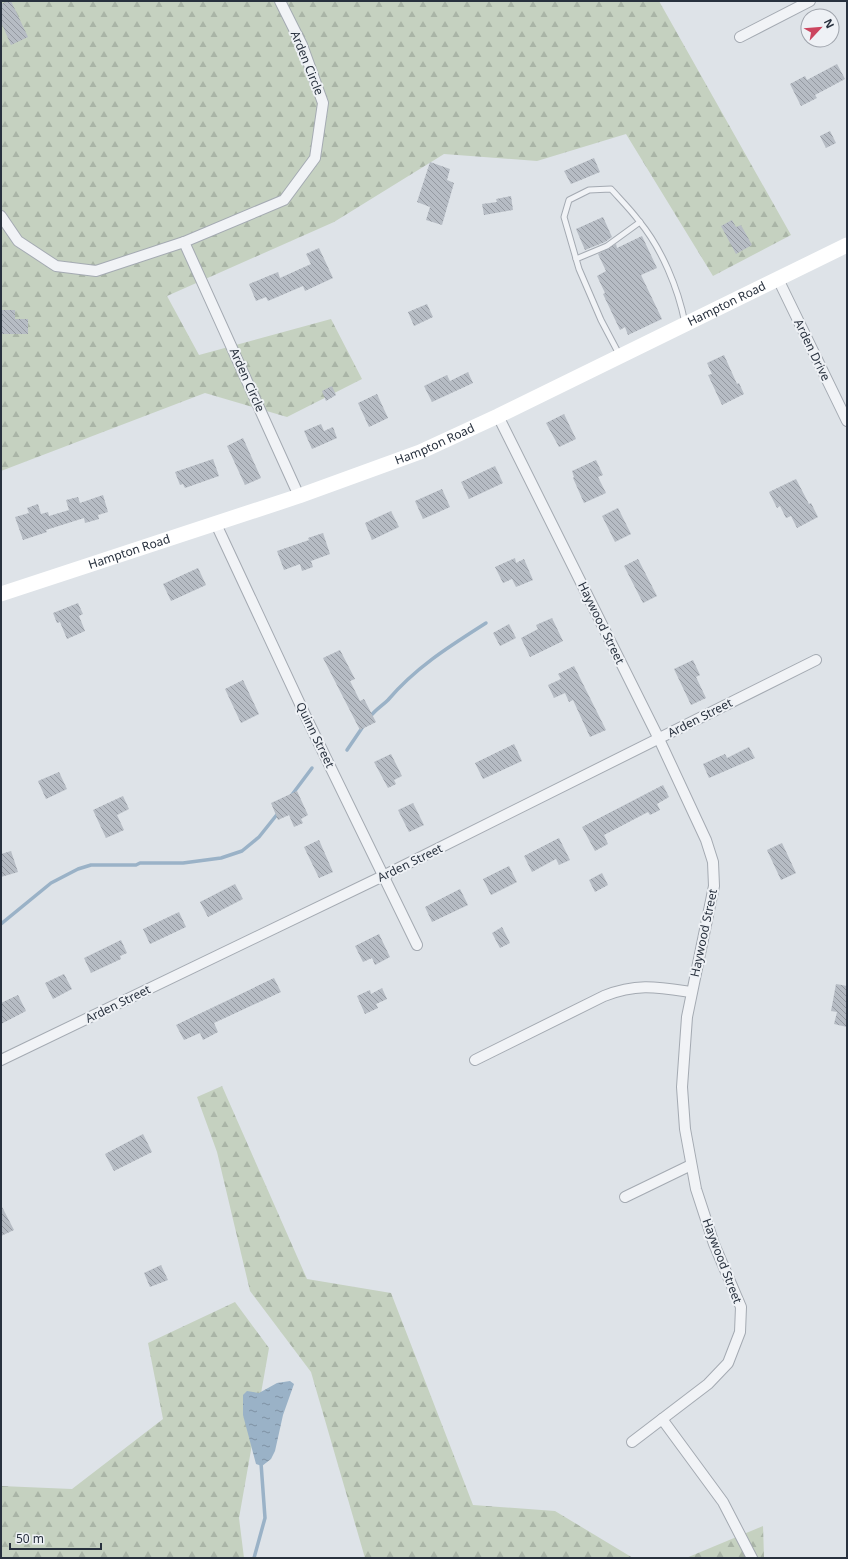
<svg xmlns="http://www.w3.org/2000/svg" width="848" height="1559" viewBox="0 0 848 1559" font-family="'Noto Sans',sans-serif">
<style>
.forest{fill:url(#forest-firs)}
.water{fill:url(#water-ripples)}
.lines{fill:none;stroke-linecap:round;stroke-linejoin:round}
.stream{stroke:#9ab2c7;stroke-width:3.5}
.building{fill:url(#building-back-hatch)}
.service-casing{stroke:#a4aab2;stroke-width:7}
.minor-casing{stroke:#a4aab2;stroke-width:12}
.service{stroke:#f1f3f6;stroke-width:5}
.minor{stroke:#f1f3f6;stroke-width:10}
.secondary{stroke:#fff;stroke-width:15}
.labels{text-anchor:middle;stroke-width:4;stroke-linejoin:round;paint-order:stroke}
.street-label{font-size:12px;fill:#28313e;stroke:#eef1f5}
</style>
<defs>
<pattern id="forest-firs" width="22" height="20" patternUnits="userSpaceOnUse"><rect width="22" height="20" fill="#c5d1c0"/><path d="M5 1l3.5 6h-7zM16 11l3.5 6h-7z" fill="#a9b4a6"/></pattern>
<pattern id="water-ripples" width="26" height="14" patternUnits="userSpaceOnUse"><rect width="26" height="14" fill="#9ab2c7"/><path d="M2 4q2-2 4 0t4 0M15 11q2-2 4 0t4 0" fill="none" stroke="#7e91a3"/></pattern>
<pattern id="building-back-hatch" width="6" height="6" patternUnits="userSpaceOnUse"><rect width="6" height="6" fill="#b6bcc4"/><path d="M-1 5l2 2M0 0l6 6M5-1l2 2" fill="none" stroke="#9499a1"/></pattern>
</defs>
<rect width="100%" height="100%" fill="#dee3e8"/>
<g class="forest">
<path d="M1 1H659L791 235 713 276 626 134 537 161 444 154 334 222 167 296 199 355 331 319 362 379 287 417 205 393 1 471Z"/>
<path d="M222 1086 307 1279 391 1293 473 1505 555 1511 633 1558H365L311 1372 250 1291 217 1152 197 1097Z"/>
<path d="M235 1302 269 1348 239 1518 244 1558H1V1486L72 1489 163 1419 148 1343Z"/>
<path d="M763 1526 764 1558H686Z"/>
</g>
<path class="water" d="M290 1381 294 1384 283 1415 275 1451 271 1459 262 1466 256 1464 243 1415V1395L247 1391 259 1393 277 1383Z"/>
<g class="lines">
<g class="stream">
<path d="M370 717C375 710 382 706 388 700 416 667 450 646 486 623"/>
<path d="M347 750 364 725"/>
<path d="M291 796 312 768"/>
<path d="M1 924 51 883 78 869 91 865H136L140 863H183L221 858 242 851 259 837 279 812"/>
<path d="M254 1558 265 1518 261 1463"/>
</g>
</g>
<g class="building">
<path d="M9 1H11L28 37 11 45 1 22V4Z"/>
<path d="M837 64 845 79 815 95 817 98 801 106 790 84 805 76 807 80Z"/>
<path d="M830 131 836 143 826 148 820 136Z"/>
<path d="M594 158 600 172 571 184 564 171Z"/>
<path d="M430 162 450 169 447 180 454 183 442 225 426 220 430 207 417 202Z"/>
<path d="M511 196 513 210 484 215 482 204 497 202 496 199Z"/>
<path d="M603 217 612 237 605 242 585 250 576 229Z"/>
<path d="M732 220 736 227 741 225 752 245 736 254 721 226Z"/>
<path d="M642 236 657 268 641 275 662 319 628 335 625 327 620 330 603 294 605 293 597 276 606 271 598 254 616 244 617 248Z"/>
<path d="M319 248 333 278 305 291 303 286 268 301 266 297 256 301 249 284 278 272 280 278 311 264 306 254Z"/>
<path d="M427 304 433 317 414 326 408 312Z"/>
<path d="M1 310H15V319H28V334H1Z"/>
<path d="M724 355 737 384 739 383 744 394 722 405 708 375 712 374 707 363Z"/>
<path d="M468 372 473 383 432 402 424 386 447 375 450 381Z"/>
<path d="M332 386 336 395 326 401 322 391Z"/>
<path d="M377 394 388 418 369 427 358 403Z"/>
<path d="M564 414 576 439 559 447 546 423Z"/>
<path d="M321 424 324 431 333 427 337 438 312 449 304 431Z"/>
<path d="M243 438 261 478 245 485 227 446Z"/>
<path d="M213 459 219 476 185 488 183 484 180 485 175 472Z"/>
<path d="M596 460 603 475 598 477 606 493 584 503 573 478 574 477 572 471Z"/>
<path d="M495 466 503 483 469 499 461 482Z"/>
<path d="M796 479 809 504 811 503 818 517 797 528 791 516 786 518 780 506 777 508 769 492Z"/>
<path d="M442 489 450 507 423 519 415 501Z"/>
<path d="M103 495 108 512 98 515 99 519 85 523 84 518 46 530 47 532 23 540 15 517 29 513 27 508 38 504 41 514 48 512 49 516 69 510 66 500 78 497 80 503Z"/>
<path d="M618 508 631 534 615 542 602 516Z"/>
<path d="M391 511 399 527 372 540 365 523Z"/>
<path d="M323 533 330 554 311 561 313 567 302 571 300 564 284 570 277 551 309 540 308 538Z"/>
<path d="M515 558 516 563 524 559 533 580 516 587 512 579 503 583 495 567Z"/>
<path d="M638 559 657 596 643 603 624 566Z"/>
<path d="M198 568 206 585 171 601 163 584Z"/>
<path d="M78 603 83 614 79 616 85 631 67 639 60 622 57 623 53 613Z"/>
<path d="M552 618 563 641 530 657 521 638 538 629 536 625Z"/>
<path d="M509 624 516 638 500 646 493 633Z"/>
<path d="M340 650 355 679 350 681 360 701 364 699 376 722 360 730 323 658Z"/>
<path d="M693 660 700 675 696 677 706 698 691 705 674 669Z"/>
<path d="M574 666 606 730 590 737 573 700 569 702 565 693 554 698 548 685 561 679 558 674Z"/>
<path d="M243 680 259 714 241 723 225 689Z"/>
<path d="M514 744 522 761 483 779 475 763Z"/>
<path d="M749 747 755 758 709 778 703 764 725 754 727 758Z"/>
<path d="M391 754 402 776 394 780 396 784 388 788 374 762Z"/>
<path d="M59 772 67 789 46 799 38 781Z"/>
<path d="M663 785 669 797 657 804 660 810 650 815 648 812 604 835 608 844 595 851 582 827Z"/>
<path d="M297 791 308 815 301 819 303 823 294 827 289 815 278 820 271 803Z"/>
<path d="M123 796 129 809 117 815 124 830 106 838 93 810Z"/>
<path d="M413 803 424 825 409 832 398 810Z"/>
<path d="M559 838 570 860 559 865 556 859 532 872 524 856Z"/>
<path d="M319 840 333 872 319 878 304 847Z"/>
<path d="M782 843 796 873 781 880 767 850Z"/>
<path d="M11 851 18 872 1 877V854Z"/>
<path d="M509 866 517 882 491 895 483 879Z"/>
<path d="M602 873 608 885 595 892 589 880Z"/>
<path d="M235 884 243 899 208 917 200 902Z"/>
<path d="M460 889 468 905 432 922 425 907Z"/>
<path d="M179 912 186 927 150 944 143 929Z"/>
<path d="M502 927 510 943 500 948 492 933Z"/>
<path d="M379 934 390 957 375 965 372 958 363 962 355 946Z"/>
<path d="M121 940 127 953 120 956 121 959 91 973 84 958Z"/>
<path d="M64 974 72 989 53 999 45 983Z"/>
<path d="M274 978 281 992 214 1023 218 1032 203 1040 200 1033 184 1040 176 1025Z"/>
<path d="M836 984 847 986V1027L834 1024 837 1012 831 1011Z"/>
<path d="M382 988 387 999 376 1004 378 1008 365 1014 357 996 370 990 371 994Z"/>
<path d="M18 995 26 1011 1 1024V1003Z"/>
<path d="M143 1134 152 1152 114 1171 105 1154Z"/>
<path d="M1 1205 14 1230 1 1236Z"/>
<path d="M161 1265 168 1280 150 1287 144 1273Z"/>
</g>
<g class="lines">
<defs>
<g id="service">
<path d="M576 259 607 246 640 222"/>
<path d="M620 356 601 320 579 269 564 217 569 200 589 190 611 189C620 199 631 210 639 221 662 249 678 288 685 323"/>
</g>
<g id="minor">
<path d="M740 37 810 1"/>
<path d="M1 216 18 241 56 266 96 271 184 242 284 200 315 158 323 103 302 45 280 1"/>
<path d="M184 242 299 496"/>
<path d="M778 279 847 421"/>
<path d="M498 416 659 739 706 840 713 862 714 886 687 1017 682 1087 685 1129 696 1189 714 1244 741 1307 740 1332 728 1363 708 1384 632 1442"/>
<path d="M216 524 307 719 417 945"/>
<path d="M1 1060 383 876 816 660"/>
<path d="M475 1060 604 996C637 983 657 987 691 992"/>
<path d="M625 1197 691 1165"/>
<path d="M662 1419 723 1502 752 1558"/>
</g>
</defs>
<use href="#service" class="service-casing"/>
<use href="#minor" class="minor-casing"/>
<use href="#service" class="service"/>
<use href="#minor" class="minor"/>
<path class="secondary" id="s1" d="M1 594 299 496 420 452 498 416 847 245"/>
</g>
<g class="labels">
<g class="street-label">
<text transform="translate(307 63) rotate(68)" y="4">Arden Circle</text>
<text dy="4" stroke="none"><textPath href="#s1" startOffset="783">Hampton Road</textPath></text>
<text transform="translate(812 350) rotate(64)" y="4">Arden Drive</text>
<text transform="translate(247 380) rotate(66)" y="4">Arden Circle</text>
<text dy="4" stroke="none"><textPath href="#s1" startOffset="459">Hampton Road</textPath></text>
<text dy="4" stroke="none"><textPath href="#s1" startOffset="135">Hampton Road</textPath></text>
<text transform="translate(601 623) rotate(64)" y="4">Haywood Street</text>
<text transform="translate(700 718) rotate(-27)" y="4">Arden Street</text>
<text transform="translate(315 735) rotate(64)" y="4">Quinn Street</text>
<text transform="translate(410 863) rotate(-26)" y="4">Arden Street</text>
<text transform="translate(704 933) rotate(-78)" y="4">Haywood Street</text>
<text transform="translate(118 1004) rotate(-26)" y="4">Arden Street</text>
<text transform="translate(722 1261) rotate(69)" y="4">Haywood Street</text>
</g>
</g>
<rect width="848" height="1559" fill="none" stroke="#28313e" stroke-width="4"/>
<g transform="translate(820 28) rotate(64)"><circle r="19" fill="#eef1f5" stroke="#9fa4ac"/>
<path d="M0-3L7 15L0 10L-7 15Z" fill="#cc455f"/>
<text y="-6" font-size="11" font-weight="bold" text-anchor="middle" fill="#28313e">N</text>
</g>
<path d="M10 1543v6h91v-6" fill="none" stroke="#28313e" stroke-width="2"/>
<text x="16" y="1543" font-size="12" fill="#28313e" stroke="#eef1f5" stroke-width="3" paint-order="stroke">50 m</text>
</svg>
